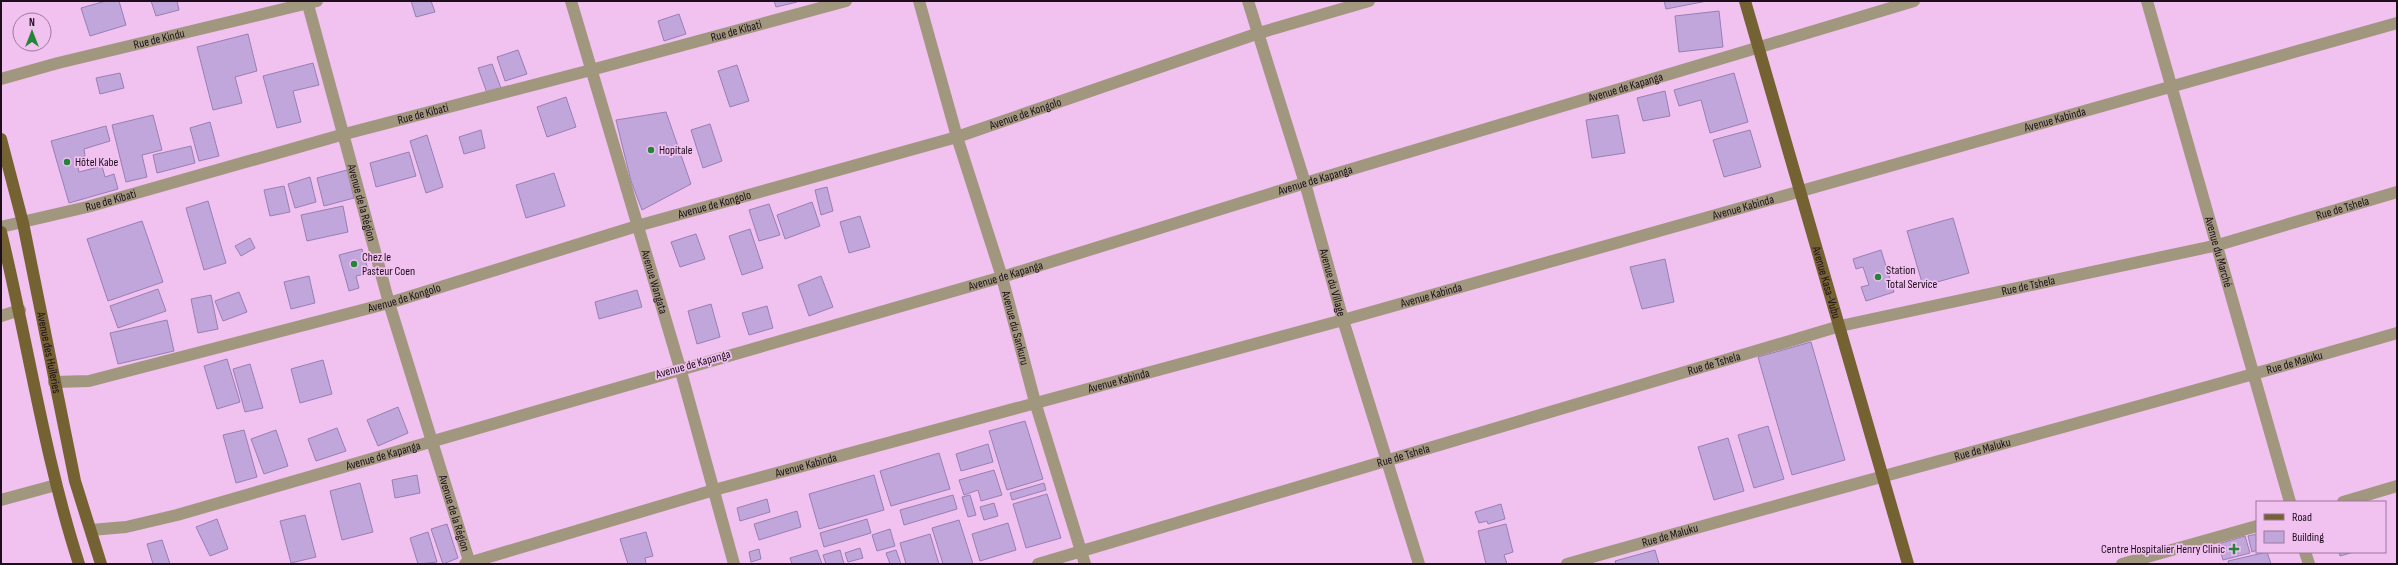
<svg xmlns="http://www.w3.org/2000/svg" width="2398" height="565" viewBox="0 0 2398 565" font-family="'Sofia Sans Condensed',sans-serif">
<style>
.building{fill:#c1a6dc;stroke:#987fb3}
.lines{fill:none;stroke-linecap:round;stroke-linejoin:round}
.minor{stroke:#a1967e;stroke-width:12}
.major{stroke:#756233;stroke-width:12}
.poi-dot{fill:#248538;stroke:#f1c1f0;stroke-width:1.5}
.labels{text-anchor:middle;stroke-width:3.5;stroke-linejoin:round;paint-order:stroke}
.street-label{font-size:12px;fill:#1d0d1d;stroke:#f1c1f0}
.poi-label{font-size:12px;fill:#1d0d1d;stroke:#f1c1f0;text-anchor:start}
</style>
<rect width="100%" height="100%" fill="#f1c1f0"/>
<g class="building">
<path d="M106 1H119L126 25 90 36 81 8Z"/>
<path d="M151 1H177L179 10 156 16Z"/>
<path d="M411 1H431L435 12 416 17Z"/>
<path d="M774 1H797V2L776 7Z"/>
<path d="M1664 1H1707L1666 9Z"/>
<path d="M1719 11 1723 47 1679 52 1675 16Z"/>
<path d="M679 14 686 34 664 41 658 21Z"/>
<path d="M248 34 257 71 235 77 242 103 213 110 197 47Z"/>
<path d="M518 50 527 74 505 81 497 57Z"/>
<path d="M313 63 319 85 293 91 301 122 277 128 263 76Z"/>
<path d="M492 64 501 88 487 93 478 68Z"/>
<path d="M737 65 749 101 730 107 718 71Z"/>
<path d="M120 73 124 88 100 94 96 78Z"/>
<path d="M1734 73 1748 122 1710 133 1701 100 1679 106 1674 90Z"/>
<path d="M1665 91 1670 116 1643 121 1637 98Z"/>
<path d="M566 97 576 127 547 137 537 107Z"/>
<path d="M666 112 691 184 642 210 631 181 616 120Z"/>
<path d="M153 115 162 150 142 155 147 177 126 182 112 125Z"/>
<path d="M1618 115 1625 153 1592 158 1586 120Z"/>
<path d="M210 122 219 156 199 161 190 128Z"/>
<path d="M710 124 722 161 703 168 691 130Z"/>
<path d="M106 126 110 141 84 149 85 156 76 159 79 172 102 166 105 177 114 174 118 189 69 203 51 141Z"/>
<path d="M481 130 485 148 464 154 459 137Z"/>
<path d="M1750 130 1761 167 1724 177 1713 140Z"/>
<path d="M427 135 443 187 426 193 410 141Z"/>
<path d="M191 146 195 163 157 173 153 155Z"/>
<path d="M409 152 416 176 376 187 370 163Z"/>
<path d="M347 170 354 198 324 206 317 178Z"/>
<path d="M554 173 565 206 526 218 516 185Z"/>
<path d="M310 177 316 202 295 208 288 184Z"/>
<path d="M284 186 290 212 270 216 264 190Z"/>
<path d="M827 187 833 211 821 215 815 190Z"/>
<path d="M208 201 226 263 204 270 186 208Z"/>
<path d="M812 202 820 226 785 239 777 215Z"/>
<path d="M769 204 780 235 759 241 749 210Z"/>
<path d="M343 206 348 232 307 241 301 215Z"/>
<path d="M860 216 870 247 849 253 840 222Z"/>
<path d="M1953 218 1969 273 1923 286 1907 231Z"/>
<path d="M142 221 163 282 108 301 87 239Z"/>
<path d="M750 229 763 268 742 275 729 236Z"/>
<path d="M696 234 705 259 680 267 671 242Z"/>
<path d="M250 238 255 248 241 256 235 246Z"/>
<path d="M362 249 369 273 356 276 359 288 349 291 339 255Z"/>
<path d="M1881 250 1894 292 1866 301 1861 287 1869 285 1863 267 1856 269 1853 259Z"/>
<path d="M1665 259 1674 302 1642 309 1630 267Z"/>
<path d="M309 276 315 303 291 309 284 282Z"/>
<path d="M821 276 833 307 809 316 798 285Z"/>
<path d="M158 289 166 311 118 328 110 306Z"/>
<path d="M637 290 642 307 599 319 595 302Z"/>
<path d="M239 292 247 312 223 321 215 301Z"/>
<path d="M211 295 218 329 198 333 191 299Z"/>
<path d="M711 304 720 337 697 344 688 311Z"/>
<path d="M767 306 773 328 749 335 742 313Z"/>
<path d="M167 320 174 351 118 364 110 333Z"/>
<path d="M1811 342 1845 460 1792 475 1758 357Z"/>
<path d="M227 359 240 402 217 409 204 366Z"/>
<path d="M323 360 332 394 300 403 291 369Z"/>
<path d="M250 364 263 408 245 412 233 369Z"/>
<path d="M398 407 408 433 378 446 367 420Z"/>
<path d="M1025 421 1043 479 1007 490 989 431Z"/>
<path d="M1768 426 1784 479 1754 488 1738 435Z"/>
<path d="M337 428 346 451 316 461 308 439Z"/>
<path d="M244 430 257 477 236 483 223 435Z"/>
<path d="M276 430 288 466 264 474 251 439Z"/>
<path d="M1728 438 1744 491 1714 500 1698 447Z"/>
<path d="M988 444 993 462 961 471 956 454Z"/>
<path d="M939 453 950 489 891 506 880 471Z"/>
<path d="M994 470 1002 495 981 501 978 490 964 495 959 480Z"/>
<path d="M417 475 420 493 395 498 392 480Z"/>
<path d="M874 475 884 510 819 529 809 494Z"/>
<path d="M360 483 373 532 342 540 330 491Z"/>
<path d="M1044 483 1046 490 1012 500 1010 493Z"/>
<path d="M1047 494 1061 538 1026 548 1013 504Z"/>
<path d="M953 495 957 509 904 525 900 510Z"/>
<path d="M970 495 976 515 968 517 962 497Z"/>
<path d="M767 499 770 512 740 521 737 508Z"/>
<path d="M994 503 998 516 984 520 980 507Z"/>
<path d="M1501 504 1505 519 1488 524 1487 521 1479 523 1475 512Z"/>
<path d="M797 511 801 527 759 540 754 524Z"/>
<path d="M305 515 316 557 291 563 280 521Z"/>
<path d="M217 519 228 549 210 556 196 527Z"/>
<path d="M867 519 871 533 824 547 820 533Z"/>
<path d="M959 520 973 564H943L932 528Z"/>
<path d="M1008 523 1016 550 980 561 972 534Z"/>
<path d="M447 524 458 558 443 564 431 529Z"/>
<path d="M1506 524 1513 552 1504 555 1507 564H1486L1478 531Z"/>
<path d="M890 529 895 546 877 551 872 535Z"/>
<path d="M428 532 437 562 418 564 410 538Z"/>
<path d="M646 532 653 556 645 558 646 564H628L620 539Z"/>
<path d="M930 534 939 564H906L900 543Z"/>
<path d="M2257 534V550L2252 552 2248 536Z"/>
<path d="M2245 536 2250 553 2223 560 2218 544Z"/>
<path d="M162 540 170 564H153L147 544Z"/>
<path d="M860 548 863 558 848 562 845 553Z"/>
<path d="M759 549 761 559 751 562 749 552Z"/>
<path d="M817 550 822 564H792L790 558Z"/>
<path d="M840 550 844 564H826L823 555Z"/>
<path d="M896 550 901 564H890L886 553Z"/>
<path d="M1655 550 1659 564H1616L1615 561Z"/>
<path d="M2267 552 2271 564H2229L2228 561Z"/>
<path d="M2339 552H2354L2340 556Z"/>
</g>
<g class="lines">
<g class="minor">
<path id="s1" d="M307 1 389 303 470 564"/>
<path id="s2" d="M571 1 680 368 734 564"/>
<path id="s3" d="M919 1 957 137 1002 277 1035 402 1085 564"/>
<path id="s4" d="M1248 1 1305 183 1343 320 1419 564"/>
<path id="s5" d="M2147 1 2290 502"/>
<path id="s6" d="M1 79 58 63 317 1"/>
<path id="s7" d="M1 227 87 207 341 135 591 70 846 1"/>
<path d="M1 316 20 310"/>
<path id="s8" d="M54 382 89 381 389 303 637 226 957 137 1259 33 1369 1"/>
<path d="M1 500 56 485"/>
<path d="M2343 502 2397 486"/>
<path id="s9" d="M91 530 126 527 177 515 1002 277 1305 183 1914 1"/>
<path d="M2305 552 2309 564"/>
<path id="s10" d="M465 564 714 490 1343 320 2397 23"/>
<path id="s11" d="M1038 564 1840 326 2218 245 2397 192"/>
<path id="s12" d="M1567 564C1843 486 2121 413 2397 333"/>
<path d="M2122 564 2257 526"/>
</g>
<g class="major">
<path id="s13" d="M1745 1 1908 564"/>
<path id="s14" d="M1 139 23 223 75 481 101 564"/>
<path d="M1 232C28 343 44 456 79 564"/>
</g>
</g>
<g class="poi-dot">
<circle cx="651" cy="150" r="4"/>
<circle cx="67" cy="162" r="4"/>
<circle cx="354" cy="264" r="4"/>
<circle cx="1878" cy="277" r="4"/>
<path d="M2232 543h4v4h4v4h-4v4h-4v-4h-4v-4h4z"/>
</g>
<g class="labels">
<g class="street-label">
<text dy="4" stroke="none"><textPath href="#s7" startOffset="761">Rue de Kibati</textPath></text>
<text dy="4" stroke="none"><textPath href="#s6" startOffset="163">Rue de Kindu</textPath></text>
<text dy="4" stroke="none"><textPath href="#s9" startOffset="1598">Avenue de Kapanga</textPath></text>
<text dy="4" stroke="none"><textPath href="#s7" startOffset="437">Rue de Kibati</textPath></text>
<text dy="4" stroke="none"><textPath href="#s8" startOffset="1009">Avenue de Kongolo</textPath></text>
<text dy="4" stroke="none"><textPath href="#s10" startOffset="1651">Avenue Kabinda</textPath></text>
<text dy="4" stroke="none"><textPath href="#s9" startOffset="1274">Avenue de Kapanga</textPath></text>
<text dy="4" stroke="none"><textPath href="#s7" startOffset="113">Rue de Kibati</textPath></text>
<text dy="4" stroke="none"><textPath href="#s1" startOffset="209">Avenue de la Région</textPath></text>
<text dy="4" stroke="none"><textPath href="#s8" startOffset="685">Avenue de Kongolo</textPath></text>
<text dy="4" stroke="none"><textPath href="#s10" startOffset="1327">Avenue Kabinda</textPath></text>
<text dy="4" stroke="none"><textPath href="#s11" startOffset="1353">Rue de Tshela</textPath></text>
<text dy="4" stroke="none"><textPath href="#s5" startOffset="261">Avenue du Marché</textPath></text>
<text dy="4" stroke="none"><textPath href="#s9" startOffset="950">Avenue de Kapanga</textPath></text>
<text dy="4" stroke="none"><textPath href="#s2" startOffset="293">Avenue Wangata</textPath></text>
<text dy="4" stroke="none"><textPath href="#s13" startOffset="293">Avenue Kasa-Vubu</textPath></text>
<text dy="4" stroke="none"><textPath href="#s4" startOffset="294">Avenue du Village</textPath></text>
<text dy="4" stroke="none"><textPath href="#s11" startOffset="1029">Rue de Tshela</textPath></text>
<text dy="4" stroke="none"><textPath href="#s10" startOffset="1003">Avenue Kabinda</textPath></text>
<text dy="4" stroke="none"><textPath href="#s8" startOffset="361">Avenue de Kongolo</textPath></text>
<text dy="4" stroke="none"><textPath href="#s3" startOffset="341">Avenue du Sankuru</textPath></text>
<text dy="4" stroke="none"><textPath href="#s14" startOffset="219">Avenue des Huileries</textPath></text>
<text dy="4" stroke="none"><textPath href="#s12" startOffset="755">Rue de Maluku</textPath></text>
<text transform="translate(693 364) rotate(-16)" y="4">Avenue de Kapanga</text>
<text dy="4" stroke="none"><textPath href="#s11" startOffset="705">Rue de Tshela</textPath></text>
<text dy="4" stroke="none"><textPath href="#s10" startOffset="679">Avenue Kabinda</textPath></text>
<text dy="4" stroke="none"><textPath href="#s12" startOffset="431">Rue de Maluku</textPath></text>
<text dy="4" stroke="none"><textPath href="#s9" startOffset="302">Avenue de Kapanga</textPath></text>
<text dy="4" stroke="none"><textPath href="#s11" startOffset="381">Rue de Tshela</textPath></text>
<text dy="4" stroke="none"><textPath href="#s10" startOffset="355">Avenue Kabinda</textPath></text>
<text dy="4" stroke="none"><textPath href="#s1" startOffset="533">Avenue de la Région</textPath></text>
<text dy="4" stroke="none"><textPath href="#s12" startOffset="107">Rue de Maluku</textPath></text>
</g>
<g class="poi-label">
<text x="659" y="154">Hopitale</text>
<text x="75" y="166">Hôtel Kabe</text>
<text x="362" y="261">Chez le<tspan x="362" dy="14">Pasteur Coen</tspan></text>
<text x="1886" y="274">Station<tspan x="1886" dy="14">Total Service</tspan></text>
<text x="2225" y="553" text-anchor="end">Centre Hospitalier Henry Clinic</text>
</g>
</g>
<rect width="2398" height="565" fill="none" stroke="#1d0d1d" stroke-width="4"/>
<rect x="2256" y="501" width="130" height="52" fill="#f1c1f0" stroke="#9c799c"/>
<rect x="2264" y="514" width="20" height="6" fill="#756233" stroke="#9c799c"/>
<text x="2292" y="521" font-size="12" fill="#1d0d1d">Road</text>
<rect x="2264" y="531" width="20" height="12" fill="#c1a6dc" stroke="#9c799c"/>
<text x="2292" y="541" font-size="12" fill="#1d0d1d">Building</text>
<g transform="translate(32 32)"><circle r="19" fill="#f1c1f0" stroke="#9c799c"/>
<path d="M0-3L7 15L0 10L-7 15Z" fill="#248538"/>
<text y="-6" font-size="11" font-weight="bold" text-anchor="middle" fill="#1d0d1d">N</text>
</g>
</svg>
